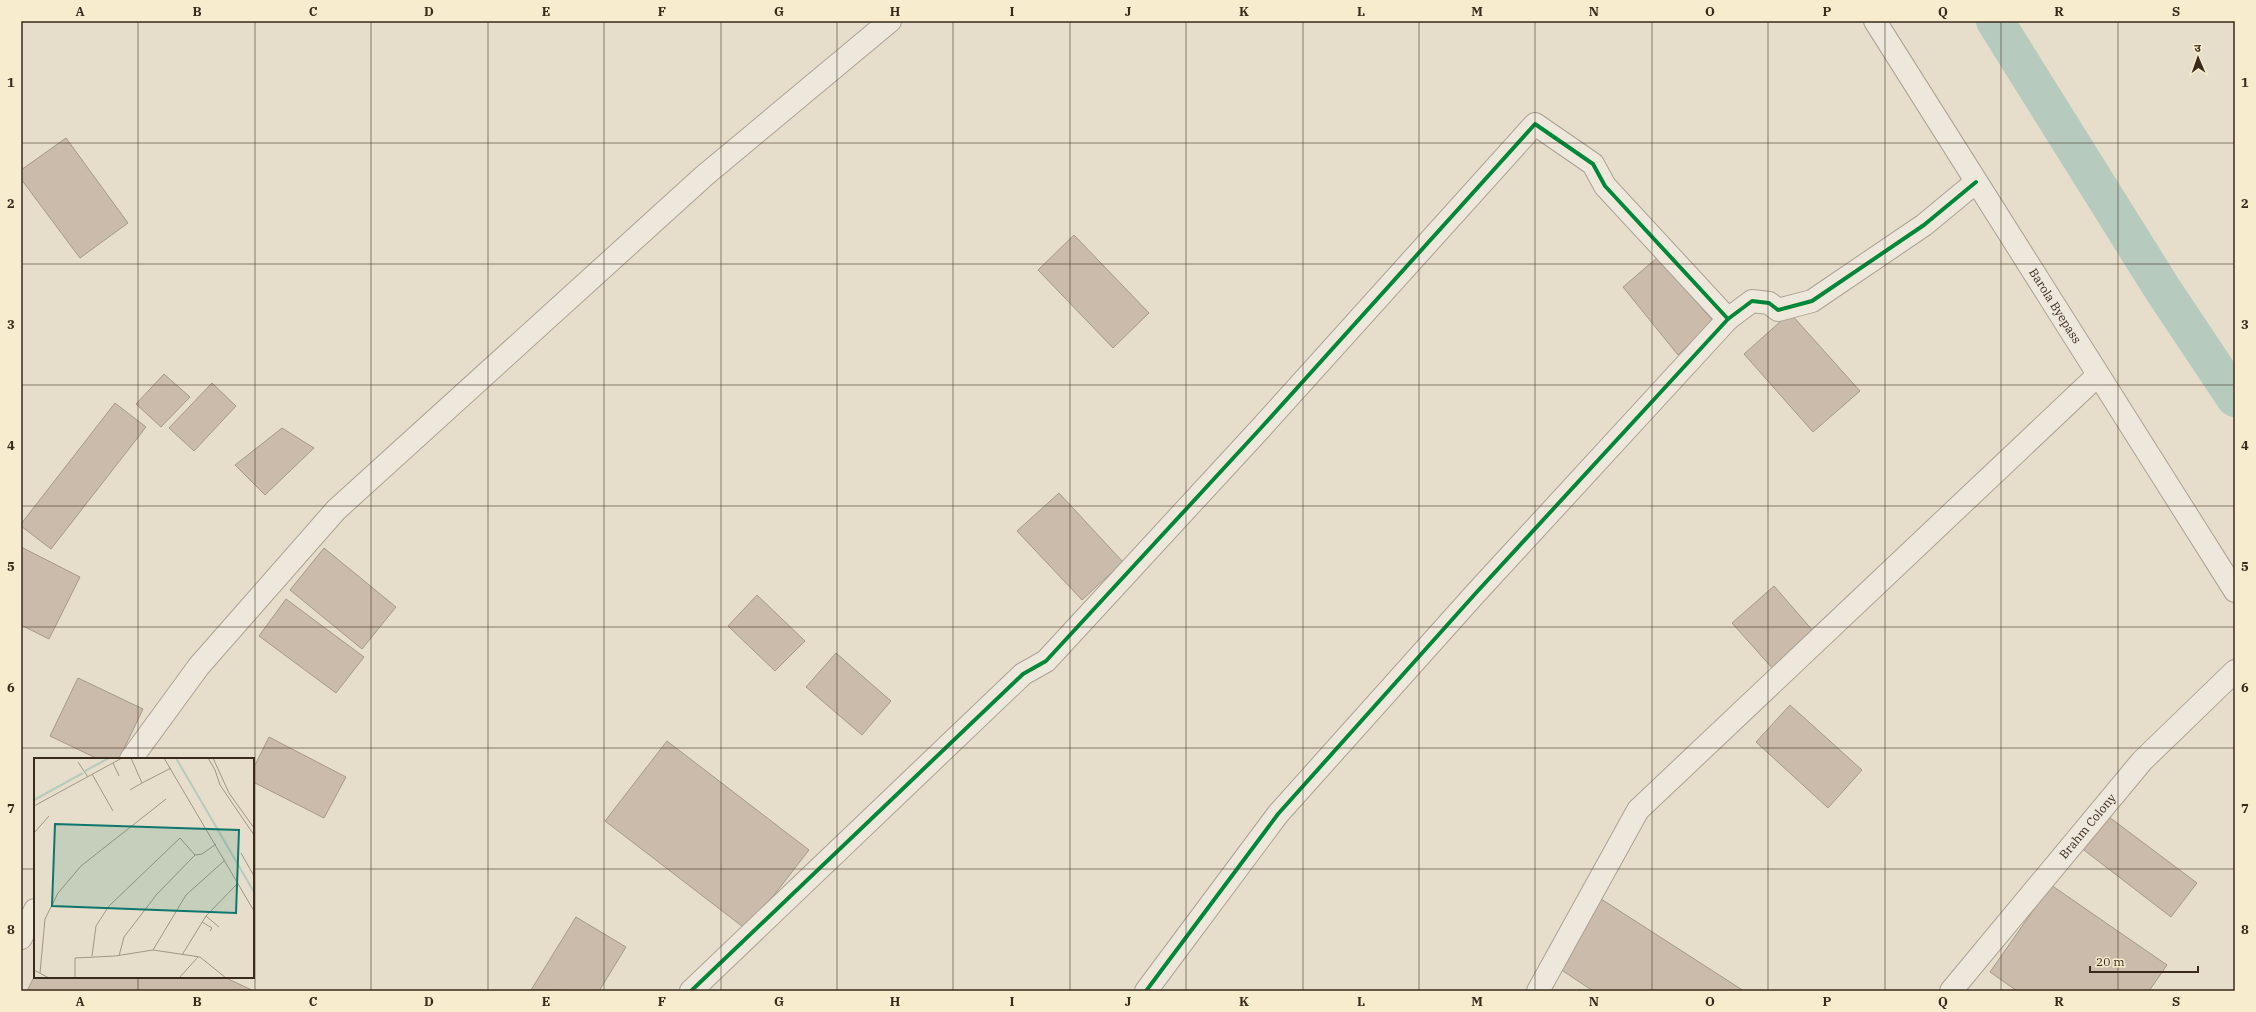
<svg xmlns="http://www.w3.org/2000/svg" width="2256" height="1012" viewBox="0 0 2256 1012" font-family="'IBM Plex Serif','Noto Sans Devanagari',serif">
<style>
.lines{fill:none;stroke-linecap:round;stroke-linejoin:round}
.canal{stroke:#b6cbbe;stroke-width:38}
.building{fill:#cabbaa;stroke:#a69989}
.minor-casing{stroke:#aaa294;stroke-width:24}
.minor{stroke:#ede7dc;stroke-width:22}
.cycleway-casing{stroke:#f8ecce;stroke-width:6}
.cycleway{stroke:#00873e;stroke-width:4}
.grid{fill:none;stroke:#392a1b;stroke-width:1;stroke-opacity:0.55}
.labels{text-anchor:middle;stroke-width:4;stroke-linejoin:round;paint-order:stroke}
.street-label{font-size:12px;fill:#392a1b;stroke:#f8ecce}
.inset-river{fill:none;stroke:#b6cbbe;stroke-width:2}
.inset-road{fill:none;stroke:#a19684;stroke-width:1}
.view{fill:#0f766e;fill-opacity:0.15;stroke:#0f766e;stroke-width:2}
.inset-edge{fill:none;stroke:#392a1b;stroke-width:2}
.neatline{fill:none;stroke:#392a1b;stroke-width:1.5}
.grid-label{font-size:13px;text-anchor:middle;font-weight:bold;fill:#392a1b}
</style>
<rect width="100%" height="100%" fill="#e6deca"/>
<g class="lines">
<path class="canal" d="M1995 21 2163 290 2235 398"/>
</g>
<g class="building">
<path d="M66 138 128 223 80 258 21 179V170Z"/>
<path d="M1074 235 1149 313 1113 348 1038 270Z"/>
<path d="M1658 257 1713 321 1678 355 1623 287Z"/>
<path d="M1790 313 1860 391 1813 432 1744 354Z"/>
<path d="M164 374 190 397 161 427 136 404Z"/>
<path d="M212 383 236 406 194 451 169 428Z"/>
<path d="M115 403 146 427 51 549 21 526V524Z"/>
<path d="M282 428 314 448 265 495 235 465Z"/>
<path d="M1059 493 1123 562 1082 600 1017 531Z"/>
<path d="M21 547 80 577 49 639 21 625Z"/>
<path d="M324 548 396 607 362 649 290 590Z"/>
<path d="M1774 586 1814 632 1773 669 1732 623Z"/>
<path d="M757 595 805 641 775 671 728 626Z"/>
<path d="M286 599 364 657 336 693 259 636Z"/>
<path d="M836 653 891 701 862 735 806 687Z"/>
<path d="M78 678 143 709 119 759H98L50 736Z"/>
<path d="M1790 705 1862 770 1828 808 1756 742Z"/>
<path d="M269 737 346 777 324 818 253 782V769Z"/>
<path d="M667 741 809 850 747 930 605 821Z"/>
<path d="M2105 814 2197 883 2171 917 2080 847Z"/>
<path d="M2051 885 2167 965 2149 991H2017L1990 972Z"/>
<path d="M1598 897 1744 991H1593L1554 965Z"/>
<path d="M576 917 626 947 599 991 531 990Z"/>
<path d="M35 975V977H224L254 991H27Z"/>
</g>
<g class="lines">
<defs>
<g id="minor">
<path id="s1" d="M1875 21 2235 591"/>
<path d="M131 759 199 666 336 510 704 176 890 21"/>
<path d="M21 938 35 910"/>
<path d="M691 991 1023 674 1046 661 1260 429 1535 124 1593 164 1605 186 1728 319"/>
<path d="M1146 991 1278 814 1475 594 1728 319 1752 301 1769 303 1778 310 1812 301 1924 225 1976 182"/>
<path d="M1538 991 1638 810 2098 375"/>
<path id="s2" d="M1951 991 2142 761 2235 671"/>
</g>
</defs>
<use href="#minor" class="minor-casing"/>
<use href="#minor" class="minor"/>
<defs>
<g id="cycleway">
<path d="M691 991 1023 674 1046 661 1260 429 1535 124 1593 164 1605 186 1728 319"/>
<path d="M1146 991 1278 814 1475 594 1728 319 1752 301 1769 303 1778 310 1812 301 1924 225 1976 182"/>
</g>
</defs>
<use href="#cycleway" class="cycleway-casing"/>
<use href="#cycleway" class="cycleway"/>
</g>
<path class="grid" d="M138 21V759M255 21V991M371 21V991M488 21V991M604 21V991M721 21V991M837 21V991M953 21V991M1070 21V991M1186 21V991M1303 21V991M1419 21V991M1535 21V991M1652 21V991M1768 21V991M1885 21V991M2001 21V991M2118 21V991M21 143H2235M21 264H2235M21 385H2235M21 506H2235M21 627H2235M21 748H2235M21 869H35M253 869H2235M138 977V991"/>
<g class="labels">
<g class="street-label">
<text dy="4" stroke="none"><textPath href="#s1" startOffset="337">Barola Byepass</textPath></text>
<text dy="4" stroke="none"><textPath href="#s2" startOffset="214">Brahm Colony</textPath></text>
</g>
</g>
<g transform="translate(34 758)">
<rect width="220" height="220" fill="#e6deca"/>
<path class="inset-river" d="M142 0 220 134M51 13 75 0M0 42 49 15"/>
<path class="inset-road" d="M97 0 108 25 137 10M130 0 220 153M174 0 181 12 186 27 220 77M179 0 195 35 220 70M44 4 54 19M79 5 85 18M58 16 79 53M96 32 108 25M0 48 88 0M0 75 15 58M207 95 220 118M172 158 185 169M168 164 178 170 176 173M119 192 152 137 191 102M148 197 172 158 204 125M58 198 62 168 75 148 146 80 161 97M85 198 90 179 123 136 161 97 168 96 182 86M0 212 15 220M6 215 11 161 24 135 47 108 132 41M41 220V200L81 198 119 192 166 199 192 220M145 220 164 199"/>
<path class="view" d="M21 66 205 72 202 155 18 148Z"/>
<rect width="220" height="220" class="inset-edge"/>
</g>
<rect width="2256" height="1012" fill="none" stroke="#f8ecce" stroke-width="44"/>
<g transform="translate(2198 58) rotate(358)" stroke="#f8ecce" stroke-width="3" paint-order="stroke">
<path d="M0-3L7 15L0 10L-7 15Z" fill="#392a1b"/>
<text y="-6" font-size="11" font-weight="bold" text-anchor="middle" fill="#392a1b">उ</text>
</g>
<path d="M2090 966v6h108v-6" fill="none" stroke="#392a1b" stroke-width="2"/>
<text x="2096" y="966" font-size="12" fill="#392a1b" stroke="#f8ecce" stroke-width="3" paint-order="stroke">20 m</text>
<rect x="22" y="22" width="2212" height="968" class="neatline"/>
<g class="grid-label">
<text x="80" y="16">A</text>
<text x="197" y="16">B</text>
<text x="313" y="16">C</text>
<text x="429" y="16">D</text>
<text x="546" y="16">E</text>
<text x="662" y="16">F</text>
<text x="779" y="16">G</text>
<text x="895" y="16">H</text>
<text x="1012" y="16">I</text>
<text x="1128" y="16">J</text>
<text x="1244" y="16">K</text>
<text x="1361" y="16">L</text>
<text x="1477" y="16">M</text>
<text x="1594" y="16">N</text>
<text x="1710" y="16">O</text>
<text x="1827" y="16">P</text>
<text x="1943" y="16">Q</text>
<text x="2059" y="16">R</text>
<text x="2176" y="16">S</text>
<text x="11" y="87">1</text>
<text x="2245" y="87">1</text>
<text x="11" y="208">2</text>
<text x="2245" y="208">2</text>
<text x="11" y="329">3</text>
<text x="2245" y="329">3</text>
<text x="11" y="450">4</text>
<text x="2245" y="450">4</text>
<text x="11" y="571">5</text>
<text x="2245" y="571">5</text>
<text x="11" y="692">6</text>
<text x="2245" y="692">6</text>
<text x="11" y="813">7</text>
<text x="2245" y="813">7</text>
<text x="11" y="934">8</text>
<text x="2245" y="934">8</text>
<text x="80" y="1006">A</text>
<text x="197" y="1006">B</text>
<text x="313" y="1006">C</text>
<text x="429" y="1006">D</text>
<text x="546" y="1006">E</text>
<text x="662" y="1006">F</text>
<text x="779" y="1006">G</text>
<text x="895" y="1006">H</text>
<text x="1012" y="1006">I</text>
<text x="1128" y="1006">J</text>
<text x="1244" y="1006">K</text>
<text x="1361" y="1006">L</text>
<text x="1477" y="1006">M</text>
<text x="1594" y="1006">N</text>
<text x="1710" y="1006">O</text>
<text x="1827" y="1006">P</text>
<text x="1943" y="1006">Q</text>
<text x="2059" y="1006">R</text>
<text x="2176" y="1006">S</text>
</g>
</svg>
